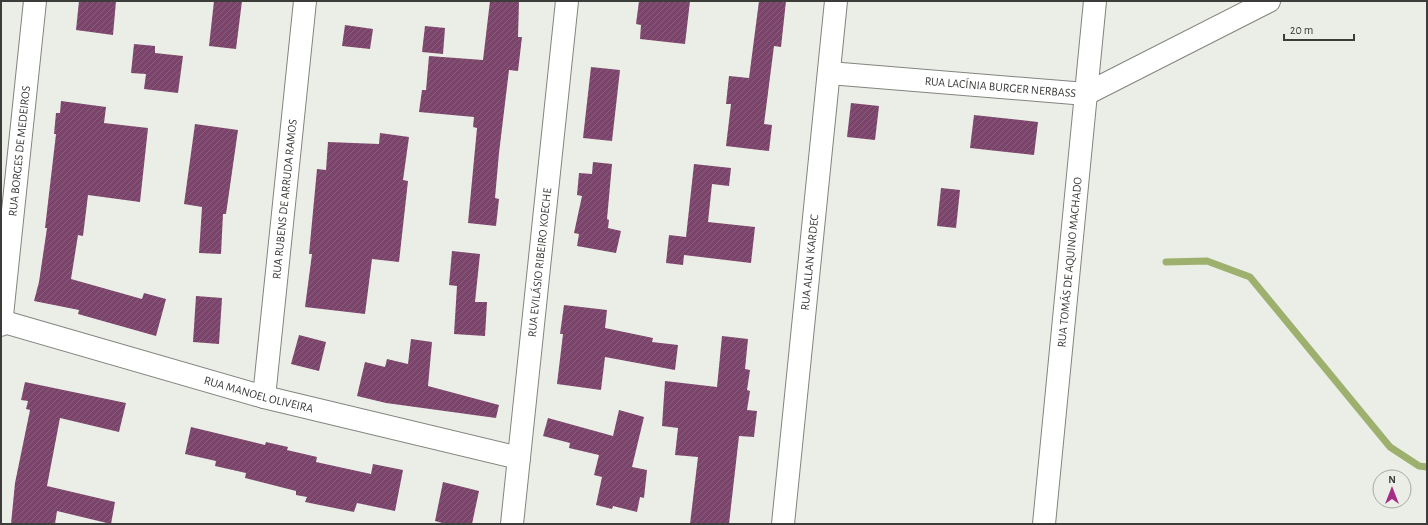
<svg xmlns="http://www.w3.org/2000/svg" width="1428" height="525" viewBox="0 0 1428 525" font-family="'Alegreya Sans',sans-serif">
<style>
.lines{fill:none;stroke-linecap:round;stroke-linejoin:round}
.stream{stroke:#9db06e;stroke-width:7}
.building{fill:url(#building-hatch)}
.minor-casing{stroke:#82847e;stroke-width:24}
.minor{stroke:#fff;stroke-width:22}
.labels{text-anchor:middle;stroke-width:4;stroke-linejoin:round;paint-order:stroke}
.street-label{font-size:12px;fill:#3c3d3a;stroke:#ebeee7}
</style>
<defs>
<pattern id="building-hatch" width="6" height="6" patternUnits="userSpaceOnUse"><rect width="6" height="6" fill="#7b446a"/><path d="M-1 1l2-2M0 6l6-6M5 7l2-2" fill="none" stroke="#8a5e7c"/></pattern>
</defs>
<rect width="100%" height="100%" fill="#ebeee7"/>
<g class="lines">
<path class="stream" d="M1166 262 1207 261 1250 277 1390 447 1419 466 1427 467"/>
</g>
<g class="building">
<path d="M79 1H116L113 35 76 30Z"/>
<path d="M214 1H242L236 49 209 46Z"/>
<path d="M490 1H519L518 37H522L518 71 509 70 499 153 495 198 499 199 496 226 468 223 477 128 473 127 474 117 419 112 422 90H426L429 56 483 60Z"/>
<path d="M639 1H690L685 44 640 39 641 25 636 24Z"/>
<path d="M759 1H786L781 47 774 46 764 124 772 125 769 151 726 146 731 104H726L729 76 749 78Z"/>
<path d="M345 25 373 29 370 49 342 46Z"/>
<path d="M425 26 445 28 443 54 422 52Z"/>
<path d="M134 44 155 46V53L183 56 178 93 144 89 146 74 131 73Z"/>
<path d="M591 67 620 70 612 141 583 138Z"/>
<path d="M61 101 106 107 104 123 148 128 140 202 88 195 83 236 78 235 71 279 142 299 144 293 166 299 156 336 78 314 79 310 34 301 39 282 47 228H45L56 134H54L56 113H60Z"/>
<path d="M851 103 879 106 875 140 847 137Z"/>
<path d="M974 115 1038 122 1034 155 970 148Z"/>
<path d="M195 124 238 130 226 214H223L221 254 199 253 202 207 184 204Z"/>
<path d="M380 133 409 137 403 180 408 181 399 262 372 259 365 314 305 307 312 254H309L317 169 326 170 328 142 379 144Z"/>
<path d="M593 162 612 164 607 219 609 220 608 228 621 231 616 253 577 246 579 234 574 233 582 196 577 195 579 173 592 174Z"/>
<path d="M694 164 731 168 729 186 712 184 708 222 755 227 751 263 684 255 683 265 666 263 669 235 686 237Z"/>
<path d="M941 188 960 190 956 228 937 226Z"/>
<path d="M452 251 480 254 475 302H487L485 336 454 334 457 286 449 285Z"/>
<path d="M196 296 222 298 219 344 193 342Z"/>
<path d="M564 305 607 310 605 328 653 338 652 342 678 345 675 370 605 357 601 390 557 384 563 334H560Z"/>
<path d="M299 335 326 342 319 371 291 364Z"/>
<path d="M722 336 748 339 745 369 750 370 747 390 750 391 747 410 757 411 754 437 739 436 729 524H690L698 457 675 455 678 428 662 426 665 381 717 387Z"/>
<path d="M411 339 432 342 428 386 499 405 496 418 386 403 357 396 365 362 385 367 387 359 408 364Z"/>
<path d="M25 382 126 403 119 432 60 418 47 486 115 502 111 524 57 511 55 524H11L15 483 30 410 26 409 28 401 21 400Z"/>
<path d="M619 410 644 417 632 467 647 470 644 498 640 497 637 512 613 506 612 509 596 505 602 477 594 475 599 455 569 448 570 443 543 436 548 418 613 436Z"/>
<path d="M191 427 265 445 266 442 288 447 287 450 317 457 316 462 371 474 373 464 403 470 395 511 357 503 354 512 305 502 307 497 296 495V491L245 478 246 473 215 466 216 461 185 454Z"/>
<path d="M443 482 479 491 472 524H446L435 521Z"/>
</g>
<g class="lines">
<defs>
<g id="minor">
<path id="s1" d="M829 73 1086 94 1269 1"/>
<path id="s2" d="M1 321 264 397 519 458"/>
<path id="s3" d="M1 325 35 1"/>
<path id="s4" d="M264 397 305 1"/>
<path id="s5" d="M512 524 567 1"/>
<path id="s6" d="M783 524 836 1"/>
<path id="s7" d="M1044 524 1095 1"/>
</g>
</defs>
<use href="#minor" class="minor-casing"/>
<use href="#minor" class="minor"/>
</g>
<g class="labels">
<g class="street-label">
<text dy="4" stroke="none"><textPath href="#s1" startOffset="172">RUA LACÍNIA BURGER NERBASS</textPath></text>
<text dy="4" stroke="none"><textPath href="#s3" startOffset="175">RUA BORGES DE MEDEIROS</textPath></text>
<text dy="4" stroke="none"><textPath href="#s4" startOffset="199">RUA RUBENS DE ARRUDA RAMOS</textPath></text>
<text dy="4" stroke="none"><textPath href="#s6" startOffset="263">RUA ALLAN KARDEC</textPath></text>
<text dy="4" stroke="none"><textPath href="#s5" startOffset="263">RUA EVILÁSIO RIBEIRO KOECHE</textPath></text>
<text dy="4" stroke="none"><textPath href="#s7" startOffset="263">RUA TOMÁS DE AQUINO MACHADO</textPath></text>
<text dy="4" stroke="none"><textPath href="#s2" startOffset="268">RUA MANOEL OLIVEIRA</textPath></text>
</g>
</g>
<rect width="1428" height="525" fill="none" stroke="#3c3d3a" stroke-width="4"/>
<g transform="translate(1392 489)"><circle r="19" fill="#ebeee7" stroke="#a5a7a2"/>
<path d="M0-3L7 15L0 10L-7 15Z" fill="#a32d87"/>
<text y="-6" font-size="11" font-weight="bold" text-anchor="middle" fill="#3c3d3a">N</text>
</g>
<path d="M1284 34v6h70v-6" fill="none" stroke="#3c3d3a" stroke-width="2"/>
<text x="1290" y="34" font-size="12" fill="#3c3d3a" stroke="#ebeee7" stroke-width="3" paint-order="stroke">20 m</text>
</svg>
